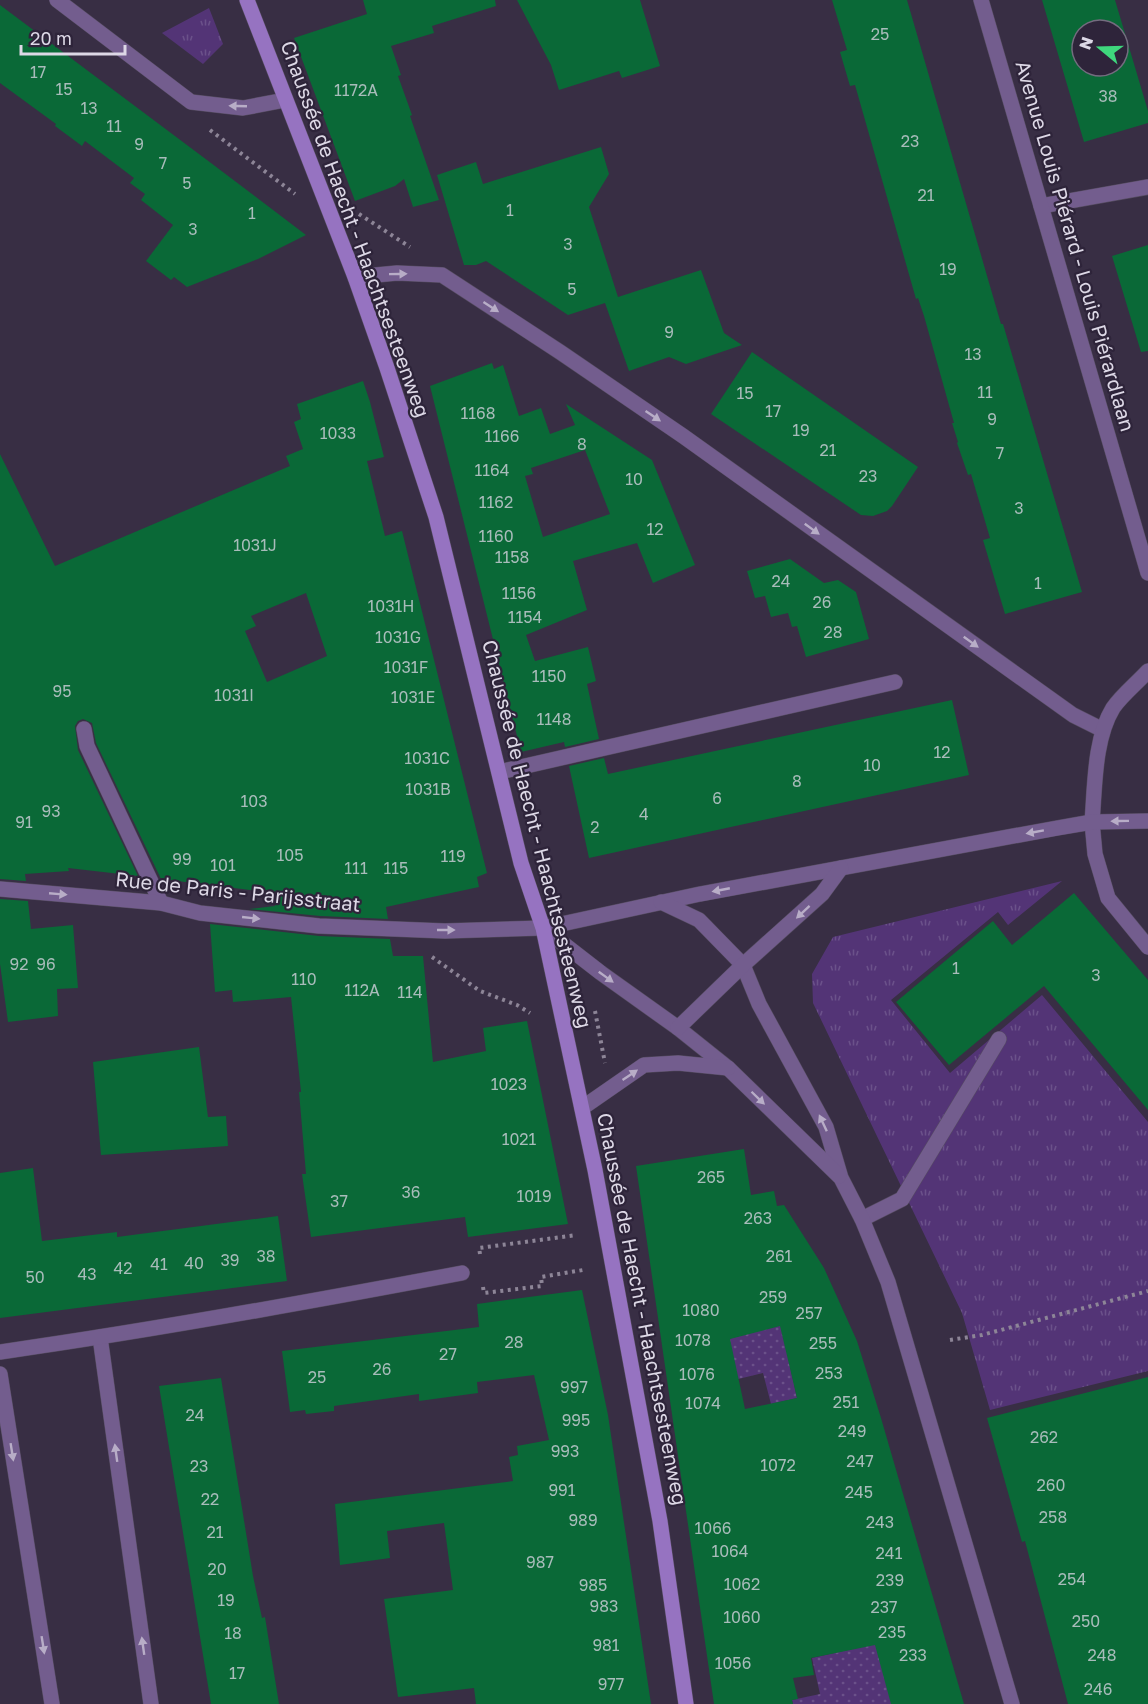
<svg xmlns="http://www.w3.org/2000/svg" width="1148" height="1704" viewBox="0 0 1148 1704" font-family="'Golos Text',sans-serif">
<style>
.grass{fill:url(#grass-tufts)}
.garden{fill:url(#garden-dots)}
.building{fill:#0a6937;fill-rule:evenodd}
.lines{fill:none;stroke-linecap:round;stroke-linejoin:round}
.lane-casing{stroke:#564d61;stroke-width:16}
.street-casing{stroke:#564d61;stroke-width:16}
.secondary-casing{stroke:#564d61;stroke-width:16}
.path{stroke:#8d8597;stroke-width:4;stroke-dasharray:3 4.5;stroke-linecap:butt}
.lane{stroke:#735d8e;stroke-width:15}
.street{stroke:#735d8e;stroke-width:15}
.secondary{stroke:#9673c1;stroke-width:15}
.oneway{fill:#b8adc7}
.labels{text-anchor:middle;stroke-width:4.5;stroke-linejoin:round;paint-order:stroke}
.number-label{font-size:16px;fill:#a8bcba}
.street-label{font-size:20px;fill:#ddd8e6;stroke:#2e243a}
</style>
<defs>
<pattern id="grass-tufts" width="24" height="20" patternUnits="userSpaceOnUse" patternTransform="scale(1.5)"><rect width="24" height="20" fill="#533476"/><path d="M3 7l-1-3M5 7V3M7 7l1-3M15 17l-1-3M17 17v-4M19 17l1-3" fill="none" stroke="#6b518a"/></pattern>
<pattern id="garden-dots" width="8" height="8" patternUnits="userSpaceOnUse" patternTransform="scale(1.5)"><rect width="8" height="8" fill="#533476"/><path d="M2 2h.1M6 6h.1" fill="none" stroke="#6b518a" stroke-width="1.8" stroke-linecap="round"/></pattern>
</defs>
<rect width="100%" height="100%" fill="#382e44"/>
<g class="grass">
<path d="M209 8 223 44 203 64 162 33Z"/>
<path d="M1062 881 1008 925 998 912 891 1000 950 1073 1042 995 1148 1122V1371L990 1410 962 1313 813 1003 812 974 833 937Z"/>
</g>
<g class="garden">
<path d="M781 1325 797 1398 771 1404 763 1373 730 1381 713 1343Z"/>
<path d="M875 1644 903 1704H793L792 1700 820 1694 812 1658Z"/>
</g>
<g class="building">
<path d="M363 0H495L496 6 432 26 434 33 391 46 401 75 398 76 412 115 410 116 439 200 413 207 404 179 395 186 355 201 294 38 367 14Z"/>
<path d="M517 0H640L660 66 622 78 619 71 559 90 551 65Z"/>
<path d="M832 0H907L1001 324H1003L1082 592 1005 614 983 540 990 538 971 474 968 475 957 443 958 442 952 423H954L924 316 918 298 916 299 855 85 850 86 840 52 847 50Z"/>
<path d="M1042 0H1115L1148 111V123L1084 142ZM1082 30H1118V66H1082Z"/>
<path d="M0 5 211 163 306 235 258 259 187 287 174 277 171 280 146 261 173 225 141 200 145 194 130 183 134 178 85 141 82 146 55 126 56 124 0 83Z"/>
<path d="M601 147 609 174 589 207 618 297 701 270 724 333 742 345 686 364 669 357 629 371 605 303 568 315 486 261 476 265H464L437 175 476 162 483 184Z"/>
<path d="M1148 245V351L1141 352 1112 256Z"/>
<path d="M752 352 918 467 892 506 887 511 873 516 861 515 711 414Z"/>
<path d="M492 363 494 369 503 365 519 416 541 408 550 434 575 425 566 404 652 460 695 565 653 583 637 543 573 561 587 610 526 635 535 661 588 647 596 681 587 684 599 739 565 747 564 742 521 752 430 386ZM585 450 610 514 543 537 525 476 533 474 531 468Z"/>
<path d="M363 381 370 402 384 457 367 461 385 536 402 531 487 873 477 877 479 887 386 907 388 919 320 916 249 909 275 906V893L161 879 96 743 92 723 83 719 78 721 75 726 78 750 138 876 68 868 69 871 25 874 26 881 0 879V454L55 566 290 466 286 456 303 449 294 422 301 419 297 404ZM306 593 327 656 267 682 245 631 256 626 251 616Z"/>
<path d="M790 559 824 583 838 580 856 592 869 639 806 657 797 626 792 627 788 613 771 617 765 596 755 598 747 571Z"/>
<path d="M952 700 969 775 589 858 569 766 604 758 608 774Z"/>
<path d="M1074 893 1148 980V1110L1044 986 949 1065 896 1002 993 921 1012 945Z"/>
<path d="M0 899 28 901 31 929 73 925 78 988 57 989 58 1016 8 1022 0 964Z"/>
<path d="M210 924 319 936 390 939 393 956H423L433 1062 486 1051 483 1028 527 1021 568 1224 468 1237 465 1217 311 1237 302 1174H306L299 1092H301L291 997 233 1002 232 990 215 992Z"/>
<path d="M199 1047 208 1117 226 1116 228 1146 101 1155 93 1062Z"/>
<path d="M744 1149 751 1195 774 1191 777 1206 784 1205 824 1268 857 1341 881 1418 964 1704H891L875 1645 811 1658 814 1675 793 1678 798 1699 792 1700 793 1704H714L636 1166ZM780 1326 797 1398 745 1409 730 1339Z"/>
<path d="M33 1168 42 1241 117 1232V1237L278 1216 287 1281 0 1318V1173Z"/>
<path d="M582 1290 608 1415 651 1704H476L474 1688 398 1697 384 1599 453 1590 444 1523 387 1531 390 1558 340 1565 335 1504 513 1481 509 1457 518 1455 517 1446 549 1440 534 1375 477 1382 478 1393 419 1401V1394L334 1406V1411L306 1414 305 1410 290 1412 282 1351 479 1327 477 1304Z"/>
<path d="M1148 1377V1704H1068L1025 1541 1022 1542 987 1418Z"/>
<path d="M221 1378 253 1576 262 1618 265 1617 279 1704H211L159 1386Z"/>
</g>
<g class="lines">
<defs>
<g id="lane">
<path d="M1041 206 1148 187"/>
<path d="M84 729 87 746 161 903"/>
<path d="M499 772 895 682"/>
<path d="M1092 822 1095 854 1108 898 1148 947"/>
<path d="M862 1219 902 1199 999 1039"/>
</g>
<g id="street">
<path d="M57 0 191 102 243 108 285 100"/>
<path d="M981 0 1148 573"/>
<path d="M355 277 397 273 442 275 560 352 683 436 1073 715 1103 730"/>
<path d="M1092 822C1095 787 1094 739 1113 708 1122 695 1137 683 1148 671"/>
<path d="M0 889 161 903 200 913 319 926 445 931 543 928 700 894 1057 828 1092 822 1148 821"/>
<path d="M661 902 699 920 743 965 759 1004 826 1127 841 1178 862 1219 888 1282 1012 1704"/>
<path d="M543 928 601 973 678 1028 728 1068 839 1176"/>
<path d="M678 1028 743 965 822 894 841 868"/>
<path d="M582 1108 644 1065 678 1063 728 1068"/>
<path d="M100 1337 151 1704"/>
<path d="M0 1352C155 1330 309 1302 462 1273"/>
<path d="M0 1374 52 1704"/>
</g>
<path id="secondary" d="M247 0 355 277 387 368 436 517 521 863 543 928 595 1170 660 1521 686 1704"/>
</defs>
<use href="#lane" class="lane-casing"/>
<use href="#street" class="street-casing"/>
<use href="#secondary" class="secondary-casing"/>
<g class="path">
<path d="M210 130 295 194"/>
<path d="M359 214 410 247"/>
<path d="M432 957 480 991 517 1005 530 1013"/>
<path d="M595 1011 605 1063"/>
<path d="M480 1254 479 1248 577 1235"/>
<path d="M483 1287 484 1293 542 1286 541 1277 583 1270"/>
<path d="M950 1340 982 1335 1148 1291"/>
</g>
<use href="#lane" class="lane"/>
<use href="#street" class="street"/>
<use href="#secondary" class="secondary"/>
</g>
<defs><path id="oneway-solid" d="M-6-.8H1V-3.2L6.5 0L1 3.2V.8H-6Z" transform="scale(1.5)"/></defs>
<g class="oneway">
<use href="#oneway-solid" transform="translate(238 106) rotate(-178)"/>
<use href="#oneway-solid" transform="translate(398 274) rotate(-1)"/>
<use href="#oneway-solid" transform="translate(491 307) rotate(33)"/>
<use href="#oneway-solid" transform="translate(653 416) rotate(34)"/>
<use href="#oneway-solid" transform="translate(812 529) rotate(36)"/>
<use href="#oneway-solid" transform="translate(971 642) rotate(36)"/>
<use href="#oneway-solid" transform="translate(1120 821) rotate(179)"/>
<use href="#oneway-solid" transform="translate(1035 832) rotate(170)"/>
<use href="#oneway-solid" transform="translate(721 890) rotate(169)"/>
<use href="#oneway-solid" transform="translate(58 894) rotate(5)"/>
<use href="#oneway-solid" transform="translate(803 912) rotate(137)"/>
<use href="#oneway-solid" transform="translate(251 918) rotate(6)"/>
<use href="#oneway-solid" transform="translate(446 930)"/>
<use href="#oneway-solid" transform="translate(606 977) rotate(36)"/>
<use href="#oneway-solid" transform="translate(630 1075) rotate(-34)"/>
<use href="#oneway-solid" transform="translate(758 1098) rotate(44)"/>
<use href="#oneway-solid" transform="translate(823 1123) rotate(-115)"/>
<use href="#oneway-solid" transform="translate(12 1452) rotate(81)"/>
<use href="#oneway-solid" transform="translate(116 1453) rotate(-98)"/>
<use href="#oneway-solid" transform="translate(43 1645) rotate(81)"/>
<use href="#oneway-solid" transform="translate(143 1646) rotate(-98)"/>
</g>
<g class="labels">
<g class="number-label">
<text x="880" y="40">25</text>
<text x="38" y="78">17</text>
<text x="64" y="95">15</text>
<text x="356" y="96">1172A</text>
<text x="1108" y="102">38</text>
<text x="89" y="114">13</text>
<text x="114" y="132">11</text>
<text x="910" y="147">23</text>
<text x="139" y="150">9</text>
<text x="163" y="169">7</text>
<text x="187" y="189">5</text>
<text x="926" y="201">21</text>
<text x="510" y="216">1</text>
<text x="252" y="219">1</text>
<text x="193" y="235">3</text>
<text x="568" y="250">3</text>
<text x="948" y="275">19</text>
<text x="572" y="295">5</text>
<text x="669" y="338">9</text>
<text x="973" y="360">13</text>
<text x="985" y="398">11</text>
<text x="745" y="399">15</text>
<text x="773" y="417">17</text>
<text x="478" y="419">1168</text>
<text x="992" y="425">9</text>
<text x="801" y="436">19</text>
<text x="338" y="439">1033</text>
<text x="502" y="442">1166</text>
<text x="582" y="450">8</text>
<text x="828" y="456">21</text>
<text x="1000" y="459">7</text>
<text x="492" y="476">1164</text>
<text x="868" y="482">23</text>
<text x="634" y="485">10</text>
<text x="496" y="508">1162</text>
<text x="1019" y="514">3</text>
<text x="655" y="535">12</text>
<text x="496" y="542">1160</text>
<text x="255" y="551">1031J</text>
<text x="512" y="563">1158</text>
<text x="781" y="587">24</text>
<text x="1038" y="589">1</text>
<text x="519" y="599">1156</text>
<text x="822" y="608">26</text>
<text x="391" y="612">1031H</text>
<text x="525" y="623">1154</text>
<text x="833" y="638">28</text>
<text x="398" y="643">1031G</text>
<text x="406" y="673">1031F</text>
<text x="549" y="682">1150</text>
<text x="62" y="697">95</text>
<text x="234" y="701">1031I</text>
<text x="413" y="703">1031E</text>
<text x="554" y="725">1148</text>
<text x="942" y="758">12</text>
<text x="427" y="764">1031C</text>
<text x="872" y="771">10</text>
<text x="797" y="787">8</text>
<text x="428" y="795">1031B</text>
<text x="717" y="804">6</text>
<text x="254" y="807">103</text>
<text x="51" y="817">93</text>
<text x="644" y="820">4</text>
<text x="24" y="828">91</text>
<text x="595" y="833">2</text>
<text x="290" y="861">105</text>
<text x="453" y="862">119</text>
<text x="182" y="865">99</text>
<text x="223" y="871">101</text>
<text x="356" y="874">111</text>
<text x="396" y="874">115</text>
<text x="19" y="970">92</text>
<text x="46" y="970">96</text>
<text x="956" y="974">1</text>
<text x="1096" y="981">3</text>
<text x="304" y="985">110</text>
<text x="362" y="996">112A</text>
<text x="410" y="998">114</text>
<text x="509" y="1090">1023</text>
<text x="519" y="1145">1021</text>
<text x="711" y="1183">265</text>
<text x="411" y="1198">36</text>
<text x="534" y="1202">1019</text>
<text x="339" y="1207">37</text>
<text x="758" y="1224">263</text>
<text x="266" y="1262">38</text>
<text x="779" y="1262">261</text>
<text x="230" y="1266">39</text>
<text x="194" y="1269">40</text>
<text x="159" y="1270">41</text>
<text x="123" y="1274">42</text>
<text x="87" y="1280">43</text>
<text x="35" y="1283">50</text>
<text x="773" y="1303">259</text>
<text x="701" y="1316">1080</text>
<text x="809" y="1319">257</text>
<text x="693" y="1346">1078</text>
<text x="514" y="1348">28</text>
<text x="823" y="1349">255</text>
<text x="448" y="1360">27</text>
<text x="382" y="1375">26</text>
<text x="829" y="1379">253</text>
<text x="697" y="1380">1076</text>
<text x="317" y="1383">25</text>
<text x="574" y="1393">997</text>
<text x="846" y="1408">251</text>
<text x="703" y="1409">1074</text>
<text x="195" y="1421">24</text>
<text x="576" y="1426">995</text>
<text x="852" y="1437">249</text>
<text x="1044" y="1443">262</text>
<text x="565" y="1457">993</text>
<text x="860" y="1467">247</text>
<text x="778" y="1471">1072</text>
<text x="199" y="1472">23</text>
<text x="1051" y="1491">260</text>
<text x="562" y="1496">991</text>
<text x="859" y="1498">245</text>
<text x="210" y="1505">22</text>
<text x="1053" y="1523">258</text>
<text x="583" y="1526">989</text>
<text x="880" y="1528">243</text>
<text x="713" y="1534">1066</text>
<text x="215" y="1538">21</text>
<text x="730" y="1557">1064</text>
<text x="889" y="1559">241</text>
<text x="540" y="1568">987</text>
<text x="217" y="1575">20</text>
<text x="1072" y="1585">254</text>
<text x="890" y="1586">239</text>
<text x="742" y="1590">1062</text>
<text x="593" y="1591">985</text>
<text x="226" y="1606">19</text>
<text x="604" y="1612">983</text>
<text x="884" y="1613">237</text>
<text x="742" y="1623">1060</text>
<text x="1086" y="1627">250</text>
<text x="892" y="1638">235</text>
<text x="233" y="1639">18</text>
<text x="606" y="1651">981</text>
<text x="913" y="1661">233</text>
<text x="1102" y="1661">248</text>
<text x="733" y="1669">1056</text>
<text x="237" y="1679">17</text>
<text x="611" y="1690">977</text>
<text x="1098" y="1695">246</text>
</g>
<g class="street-label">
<text transform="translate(355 229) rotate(70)" y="7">Chaussée de Haecht - Haachtsesteenweg</text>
<text transform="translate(1075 246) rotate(74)" y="7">Avenue Louis Piérard - Louis Piérardlaan</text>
<text transform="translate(537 834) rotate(76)" y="7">Chaussée de Haecht - Haachtsesteenweg</text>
<text transform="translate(238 892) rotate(6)" y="7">Rue de Paris - Parijsstraat</text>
<text transform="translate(642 1309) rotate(79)" y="7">Chaussée de Haecht - Haachtsesteenweg</text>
</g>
</g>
<g transform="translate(1100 48) rotate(289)"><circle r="28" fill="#2e243a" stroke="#746c7f" stroke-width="1.5"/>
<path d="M0-4.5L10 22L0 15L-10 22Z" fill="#3fd77d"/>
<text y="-9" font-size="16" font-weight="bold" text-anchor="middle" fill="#ddd8e6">N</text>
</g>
<path d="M21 45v9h104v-9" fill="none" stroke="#ddd8e6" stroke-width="3"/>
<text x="30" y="45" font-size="18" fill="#ddd8e6" stroke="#2e243a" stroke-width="4.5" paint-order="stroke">20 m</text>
</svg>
